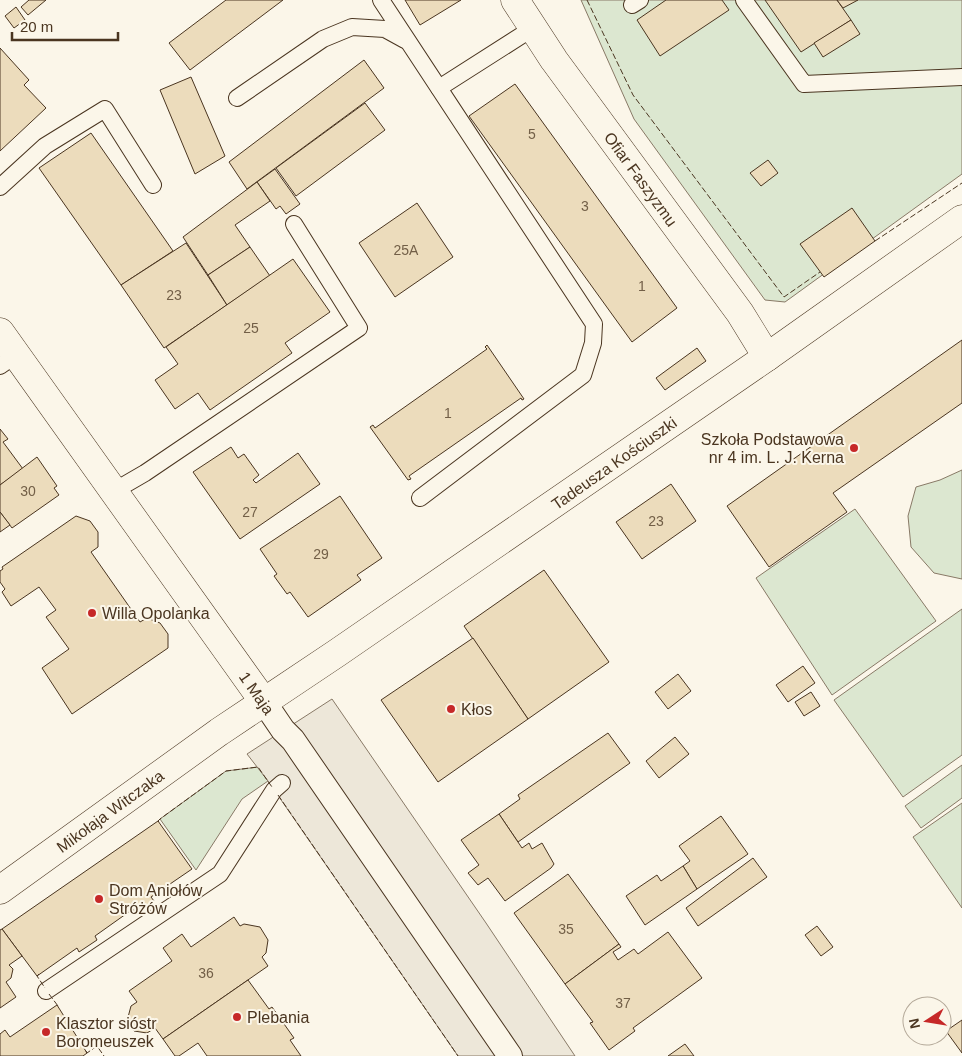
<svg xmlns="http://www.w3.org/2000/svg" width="962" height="1056" viewBox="0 0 962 1056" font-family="Helvetica,sans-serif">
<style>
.green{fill:#dce7d0;stroke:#887966}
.parking{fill:#ede7d9;stroke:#887966}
.building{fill:#ecdcbc;stroke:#4a3520}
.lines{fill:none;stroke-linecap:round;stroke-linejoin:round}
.service-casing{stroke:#4a3520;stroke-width:18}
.pedestrian-casing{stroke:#4a3520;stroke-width:26}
.minor-casing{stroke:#4a3520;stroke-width:29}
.service{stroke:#fbf6e9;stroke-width:16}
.pedestrian{stroke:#fbf6e9;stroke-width:24}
.minor{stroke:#fbf6e9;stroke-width:28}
.fence{stroke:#4a3520;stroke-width:1;stroke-dasharray:6 2.5;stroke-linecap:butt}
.poi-dot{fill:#c62828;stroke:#fbf6e9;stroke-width:2}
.labels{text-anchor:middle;stroke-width:4;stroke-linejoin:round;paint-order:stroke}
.number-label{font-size:14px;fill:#725f47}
.street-label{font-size:16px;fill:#4a3520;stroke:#fbf6e9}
.poi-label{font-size:16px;fill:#4a3520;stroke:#fbf6e9;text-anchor:start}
</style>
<rect width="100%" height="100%" fill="#fbf6e9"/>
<g class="green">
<path d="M581 0H962V174L785 302 765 300 634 119Z"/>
<path d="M962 470V579L934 573 911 547 908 516 916 487 940 480Z"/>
<path d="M855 509 936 621 832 695 756 578Z"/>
<path d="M962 609V755L903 797 834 700Z"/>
<path d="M962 765V798L921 828 905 806Z"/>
<path d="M258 767 268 781 242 799 196 870 160 819 226 771Z"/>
<path d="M962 803V908L913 837Z"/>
</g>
<path class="parking" d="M332 699 486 923 575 1056H458L268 781 247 754Z"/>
<g class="building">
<path d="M29 0H46L28 15 21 7Z"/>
<path d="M226 0H283L190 70 169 43Z"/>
<path d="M405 0H461L420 25Z"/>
<path d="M666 0H722L729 10 660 56 637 20Z"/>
<path d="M765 0H837L851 20 801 52Z"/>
<path d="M837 0H858L843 8Z"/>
<path d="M16 7 25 20 14 28 5 16Z"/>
<path d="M851 20 860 34 823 57 814 43Z"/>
<path d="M0 48 29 80 24 85 46 108 0 151Z"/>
<path d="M364 60 384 88 247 189 229 162Z"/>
<path d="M191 77 225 156 195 174 160 90Z"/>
<path d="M515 84 677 308 632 342 469 116Z"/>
<path d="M365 103 385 130 296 196 276 168Z"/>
<path d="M91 133 173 251 121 285 39 168Z"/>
<path d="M768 160 778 173 761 186 750 173Z"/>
<path d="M275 169 300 204 286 214 280 206 276 209 257 182Z"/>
<path d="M257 182 270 201 235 225 250 247 208 275 183 237Z"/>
<path d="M417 203 453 257 395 297 359 243Z"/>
<path d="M852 208 875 241 824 277 800 244Z"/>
<path d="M186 243 227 305 164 348 121 285Z"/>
<path d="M250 247 270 276 227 305 208 275Z"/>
<path d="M293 259 330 312 285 343 292 353 210 410 198 393 175 409 155 380 178 364 166 347Z"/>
<path d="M962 340V403L833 493 847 512 769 567 727 506Z"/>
<path d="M487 345 524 399 522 400 521 398 409 476 411 479 408 480 370 427 373 425 375 428 487 349 485 347Z"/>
<path d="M697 348 706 361 665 390 656 378Z"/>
<path d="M0 429 8 439 3 442 23 469 0 485Z"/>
<path d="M231 447 238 458 244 454 259 475 253 480 256 483 298 453 320 484 240 539 193 472Z"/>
<path d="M37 457 57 486 54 488 59 495 12 528 0 512V485Z"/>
<path d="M671 484 696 521 642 559 616 522Z"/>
<path d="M340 496 382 558 357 575 361 580 308 617 290 592 287 594 274 576 277 574 260 549Z"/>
<path d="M0 512 10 525 0 532Z"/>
<path d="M76 516 90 521 98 532V547L91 552 140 622 147 618 160 623 168 634V648L72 714 42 668 69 649 46 617 56 610 39 587 11 606 2 592 5 589 0 582V571L3 569 2 567Z"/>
<path d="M544 570 609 662 528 719 464 626Z"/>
<path d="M473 638 528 719 438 782 381 700Z"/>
<path d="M803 666 815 683 788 702 776 685Z"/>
<path d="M678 674 691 691 668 709 655 692Z"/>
<path d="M811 692 820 706 804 716 795 702Z"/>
<path d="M608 733 630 763 518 842 499 814 520 799 518 795Z"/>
<path d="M675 737 689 754 659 778 646 761Z"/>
<path d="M499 814 522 848 529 843 532 849 542 843 554 864 551 868 505 901 488 878 478 885 468 873 479 865 461 840Z"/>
<path d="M721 816 748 854 697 889 683 866 690 861 679 846Z"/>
<path d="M158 821 192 869 151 897 154 901 136 914 133 909 95 936 97 940 79 952 77 948 37 976 2 929Z"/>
<path d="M753 858 767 877 698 926 686 908Z"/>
<path d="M683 866 697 889 645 925 626 896 657 875 661 881Z"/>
<path d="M568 874 619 944 565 984 514 913Z"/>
<path d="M234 917 240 926 244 924 260 927 268 940 266 953 262 957 268 966 163 1039 155 1028 147 1033 134 1031 127 1021 131 1006 137 1002 129 991 172 961 163 948 182 934 191 947Z"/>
<path d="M817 926 833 947 821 956 805 935Z"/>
<path d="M2 929 22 956 9 965 13 969 11 978 6 982 16 997 0 1008V930Z"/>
<path d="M668 932 702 978 633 1028 635 1031 609 1050 590 1023 593 1022 565 984 619 944 621 947 613 952 618 960 634 949 638 954Z"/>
<path d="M248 980 269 1009 272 1007 294 1038 290 1040 301 1056H207L198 1043 179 1056H175L163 1039Z"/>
<path d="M57 1005 87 1053 83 1056H0V1034L5 1030 10 1037Z"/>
<path d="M962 1020V1053L946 1031Z"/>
<path d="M685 1044 694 1056H668Z"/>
</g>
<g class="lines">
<defs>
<g id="service">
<path d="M381 0 594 324 593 343 583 375 420 498"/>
<path d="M744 0 804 84 962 77"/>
<path d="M632 5 640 0"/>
<path d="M439 88 533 28"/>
<path d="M237 98 323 39 352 27 385 29 405 40"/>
<path d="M0 187 45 146 105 109 153 185"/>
<path d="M0 366 17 354"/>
<path d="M114 491 145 473 359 328 294 224"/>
<path d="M46 991 220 874 274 790 282 783"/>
</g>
<path id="pedestrian" d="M264 702 283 730 293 740 510 1056"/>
<g id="minor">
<path d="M515 0 554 60 740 313 767 357"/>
<path d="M0 332 264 702"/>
<path d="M0 890 219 732 337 653 767 357 962 219"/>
</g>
</defs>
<use href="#service" class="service-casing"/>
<use href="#pedestrian" class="pedestrian-casing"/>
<use href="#minor" class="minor-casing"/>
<use href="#service" class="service"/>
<use href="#pedestrian" class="pedestrian"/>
<use href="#minor" class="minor"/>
<g class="fence">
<path d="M587 0 633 95 784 297 820 272"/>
<path d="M875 241 962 183"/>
<path d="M278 795 458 1056"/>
<path d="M159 822 158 821 160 819 226 771 258 767 272 787"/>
<path d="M39 974 37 976 45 988"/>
<path d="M49 994 58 1006"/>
<path d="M86 1051 87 1053 97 1046 104 1056"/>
</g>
</g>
<g class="poi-dot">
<circle cx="854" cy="448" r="5"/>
<circle cx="92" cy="613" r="5"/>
<circle cx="451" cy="709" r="5"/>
<circle cx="99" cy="899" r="5"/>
<circle cx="237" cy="1017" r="5"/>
<circle cx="46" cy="1032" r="5"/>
</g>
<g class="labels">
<g class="number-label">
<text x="532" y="139">5</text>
<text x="585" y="211">3</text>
<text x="406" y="255">25A</text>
<text x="642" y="291">1</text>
<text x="174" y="300">23</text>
<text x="251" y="333">25</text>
<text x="448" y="418">1</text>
<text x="28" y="496">30</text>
<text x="250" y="517">27</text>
<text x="656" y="526">23</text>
<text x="321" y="559">29</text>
<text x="566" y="934">35</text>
<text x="206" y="978">36</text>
<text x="623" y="1008">37</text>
</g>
<g class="street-label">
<text transform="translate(641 179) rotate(54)" y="6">Ofiar Faszyzmu</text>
<text transform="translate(614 463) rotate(-35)" y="6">Tadeusza Kościuszki</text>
<text transform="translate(257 693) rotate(55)" y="6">1 Maja</text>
<text transform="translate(110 811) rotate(-36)" y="6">Mikołaja Witczaka</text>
</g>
<g class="poi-label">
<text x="844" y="445" text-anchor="end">Szkoła Podstawowa<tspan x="844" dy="18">nr 4 im. L. J. Kerna</tspan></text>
<text x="102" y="619">Willa Opolanka</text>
<text x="461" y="715">Kłos</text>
<text x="109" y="896">Dom Aniołów<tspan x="109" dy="18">Stróżów</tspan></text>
<text x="247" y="1023">Plebania</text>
<text x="56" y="1029">Klasztor sióstr<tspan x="56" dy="18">Boromeuszek</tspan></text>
</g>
</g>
<g transform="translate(927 1021) rotate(258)"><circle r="24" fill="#fbf6e9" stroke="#b4a999"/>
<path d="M0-4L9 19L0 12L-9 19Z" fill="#c62828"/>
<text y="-8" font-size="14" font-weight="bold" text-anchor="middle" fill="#4a3520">N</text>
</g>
<path d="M12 32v8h106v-8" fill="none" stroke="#4a3520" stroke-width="2.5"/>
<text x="20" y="32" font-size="15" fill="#4a3520" stroke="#fbf6e9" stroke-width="4" paint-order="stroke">20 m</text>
</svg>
